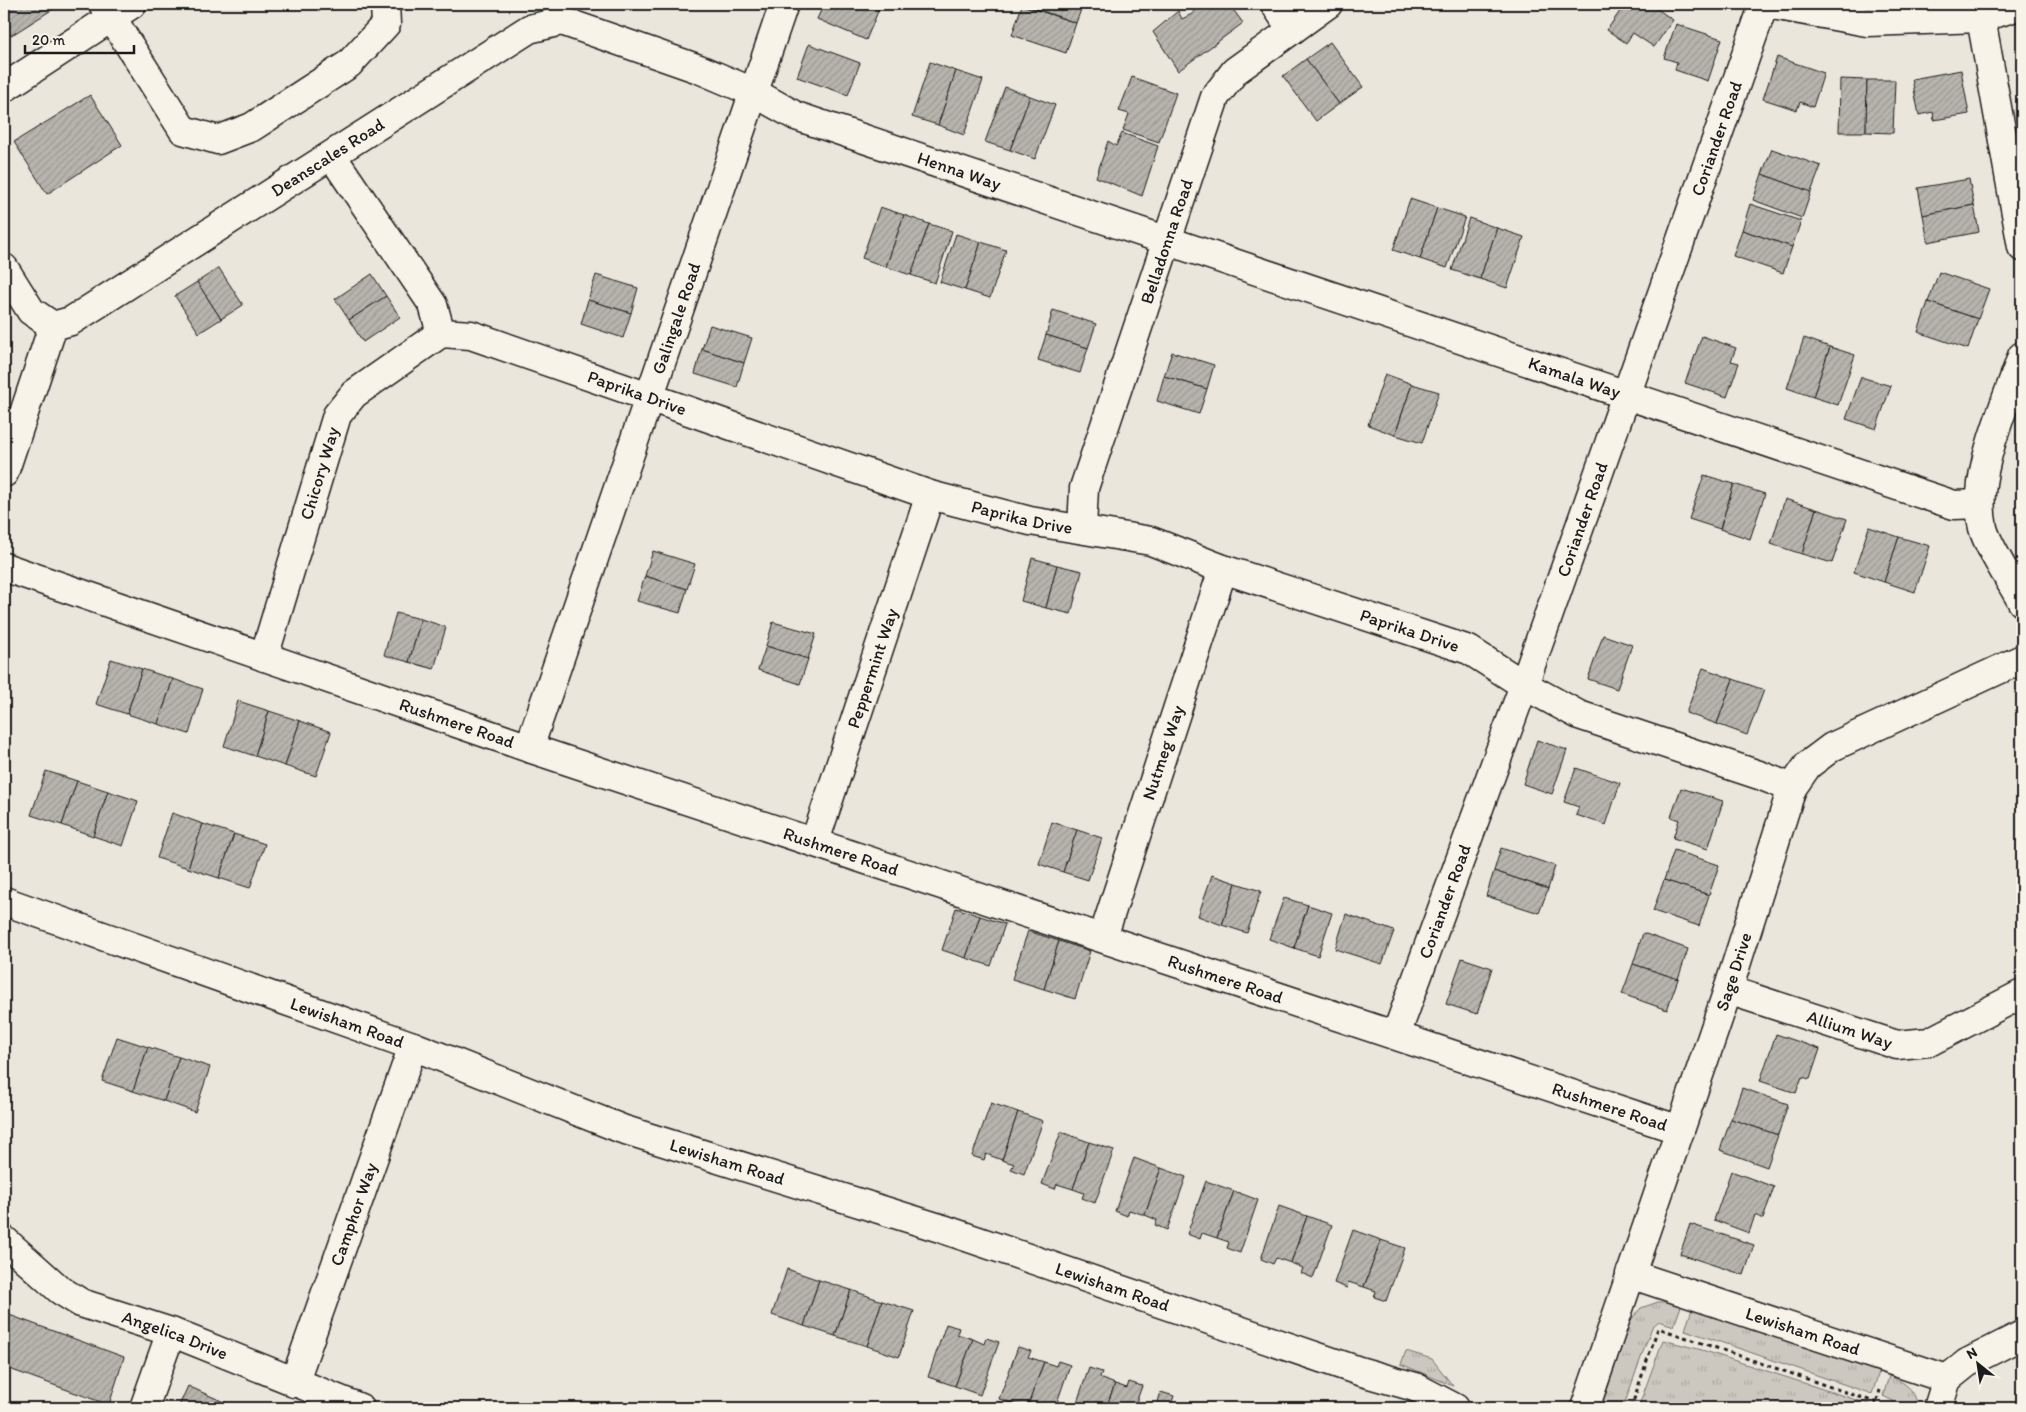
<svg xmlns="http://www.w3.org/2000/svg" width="2026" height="1412" viewBox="0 0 2026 1412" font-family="Itim,sans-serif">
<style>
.grass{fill:url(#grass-tufts);stroke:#74726e}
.building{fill:url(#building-hatch);stroke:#1c1c1c}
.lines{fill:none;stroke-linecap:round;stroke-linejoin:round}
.minor-casing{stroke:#1c1c1c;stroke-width:31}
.path{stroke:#1c1c1c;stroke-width:3;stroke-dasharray:4 4;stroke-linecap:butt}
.minor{stroke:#f7f3e8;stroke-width:28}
.labels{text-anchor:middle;stroke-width:4;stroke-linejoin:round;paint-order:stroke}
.street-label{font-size:18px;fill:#1c1c1c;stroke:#f7f3e8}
</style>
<defs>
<pattern id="grass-tufts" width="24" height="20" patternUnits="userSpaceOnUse" patternTransform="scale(1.25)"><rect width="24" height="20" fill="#ccc8c0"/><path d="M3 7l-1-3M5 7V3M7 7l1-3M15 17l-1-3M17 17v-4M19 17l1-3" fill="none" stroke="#afaba4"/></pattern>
<pattern id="building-hatch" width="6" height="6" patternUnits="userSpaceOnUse" patternTransform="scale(1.25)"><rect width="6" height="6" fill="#b6b4ac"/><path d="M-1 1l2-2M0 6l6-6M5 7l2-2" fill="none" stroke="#9c9a93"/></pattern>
</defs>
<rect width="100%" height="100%" fill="#eae6dc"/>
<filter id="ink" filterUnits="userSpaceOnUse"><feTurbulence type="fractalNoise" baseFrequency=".02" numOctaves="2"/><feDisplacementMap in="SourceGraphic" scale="10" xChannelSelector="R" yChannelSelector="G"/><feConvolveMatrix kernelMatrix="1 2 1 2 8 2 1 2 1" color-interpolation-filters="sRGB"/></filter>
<g filter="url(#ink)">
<g class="grass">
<path d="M1658 1302H1668L1681 1306 1674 1326 1659 1321 1652 1327 1623 1408H1601L1630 1321 1641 1308Z"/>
<path d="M1692 1309 1879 1372 1872 1394 1685 1330Z"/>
<path d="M1663 1340 1702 1350 1881 1408H1638Z"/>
<path d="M1406 1351 1432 1359 1453 1386 1401 1364Z"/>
<path d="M1889 1376C1906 1383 1915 1389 1918 1408H1897L1893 1401 1883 1396Z"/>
</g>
<g class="building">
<path d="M4 4H61L4 40Z"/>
<path d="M824 4H866L879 9 866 40 817 19Z"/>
<path d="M1023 4H1083L1076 23Z"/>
<path d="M1189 4H1229L1243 23 1178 71 1153 32 1178 11 1182 19 1194 13Z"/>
<path d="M1625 4H1650L1673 20 1654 47 1633 33 1626 43 1607 30Z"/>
<path d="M1022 5 1076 23 1066 53 1012 35Z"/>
<path d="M1676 24 1722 39 1708 81 1675 70 1677 62 1664 58Z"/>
<path d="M1330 42 1363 87 1339 104 1306 59Z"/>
<path d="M809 44 860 63 848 95 797 77Z"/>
<path d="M1777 57 1824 73 1813 107 1800 102 1797 110 1763 99Z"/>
<path d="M1306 59 1339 104 1316 121 1283 76Z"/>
<path d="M930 62 956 71 938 125 912 117Z"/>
<path d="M1961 70 1969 114 1934 120 1933 112 1919 115 1912 79Z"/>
<path d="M956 71 983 80 964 135 938 125Z"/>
<path d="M1132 77 1176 93 1159 142 1123 130 1129 114 1119 111Z"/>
<path d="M1840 79 1867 80 1866 132H1839Z"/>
<path d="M1867 80H1895L1893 133 1866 132Z"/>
<path d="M1005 87 1030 96 1010 150 985 142Z"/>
<path d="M90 95 122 145 47 194 14 142Z"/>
<path d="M1030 96 1055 105 1035 159 1010 150Z"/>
<path d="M1122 133 1158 146 1142 196 1096 177 1108 141 1116 146Z"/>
<path d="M1772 149 1821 166 1811 192 1762 174Z"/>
<path d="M1762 174 1811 192 1802 218 1753 200Z"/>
<path d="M1969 179 1974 205 1923 215 1918 188Z"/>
<path d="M1410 199 1437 208 1420 259 1393 250Z"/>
<path d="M1750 204 1801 221 1792 247 1742 230Z"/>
<path d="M1974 205 1979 232 1928 242 1923 215Z"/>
<path d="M880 207 904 215 886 267 862 258Z"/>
<path d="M1437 208 1465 217 1447 268 1420 259Z"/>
<path d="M904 215 929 224 911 275 886 267Z"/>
<path d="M1469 218 1497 228 1480 279 1452 270Z"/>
<path d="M929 224 952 231 935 283 911 275Z"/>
<path d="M1497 228 1524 237 1507 288 1480 279Z"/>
<path d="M1742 230 1792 247 1783 273 1733 256Z"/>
<path d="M956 234 981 242 965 290 940 282Z"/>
<path d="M981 242 1006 250 990 298 965 290Z"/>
<path d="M219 268 243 305 221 319 197 282Z"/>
<path d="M1939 272 1989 289 1978 319 1928 302Z"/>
<path d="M372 274 386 296 349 320 335 299Z"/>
<path d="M596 275 638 288 631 313 588 300Z"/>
<path d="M197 282 221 319 199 333 175 296Z"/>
<path d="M386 296 400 317 363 342 349 320Z"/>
<path d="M588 300 631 313 623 338 581 324Z"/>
<path d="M1928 302 1978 319 1968 349 1918 332Z"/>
<path d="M1053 310 1096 324 1088 348 1046 335Z"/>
<path d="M710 325 752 338 744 363 702 349Z"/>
<path d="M1046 335 1088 348 1080 373 1038 360Z"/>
<path d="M1702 336 1736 348 1731 361 1739 363 1727 397 1685 383Z"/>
<path d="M1804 338 1830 347 1813 397 1787 388Z"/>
<path d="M1830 347 1855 355 1838 405 1813 397Z"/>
<path d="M702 349 744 363 737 387 695 374Z"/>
<path d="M1172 352 1214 365 1207 389 1164 376Z"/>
<path d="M1385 374 1412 384 1395 435 1368 425Z"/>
<path d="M1164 376 1207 389 1199 414 1157 401Z"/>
<path d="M1861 377 1891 386 1876 429 1846 419Z"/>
<path d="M1412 384 1439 392 1422 443 1395 435Z"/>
<path d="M1704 475 1734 484 1720 529 1689 519Z"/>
<path d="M1734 484 1765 494 1750 539 1720 529Z"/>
<path d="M1785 499 1816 509 1802 554 1771 544Z"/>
<path d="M1816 509 1847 519 1832 563 1802 554Z"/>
<path d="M1869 527 1899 537 1884 582 1854 572Z"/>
<path d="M1899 537 1930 546 1915 592 1884 582Z"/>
<path d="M653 551 695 564 687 589 645 576Z"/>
<path d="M1032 558 1057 565 1046 608 1021 601Z"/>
<path d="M1057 565 1082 571 1071 614 1046 608Z"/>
<path d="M645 576 687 589 680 613 637 601Z"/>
<path d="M396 613 421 619 409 662 384 655Z"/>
<path d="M421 619 446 627 434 669 409 662Z"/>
<path d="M773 622 816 634 808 659 766 646Z"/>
<path d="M1603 635 1632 645 1617 689 1588 679Z"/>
<path d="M766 646 808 659 800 684 758 670Z"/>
<path d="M111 659 142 669 127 714 96 704Z"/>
<path d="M1703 668 1733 679 1717 724 1686 713Z"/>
<path d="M142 669 173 679 158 724 127 714Z"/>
<path d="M173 679 203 689 189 734 158 724Z"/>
<path d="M1733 679 1764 690 1747 735 1717 724Z"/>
<path d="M238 701 269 711 255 756 224 746Z"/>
<path d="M269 711 300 721 285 766 255 756Z"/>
<path d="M300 721 331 732 316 776 285 766Z"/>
<path d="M1537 740 1567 750 1552 794 1523 784Z"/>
<path d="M1576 768 1620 783 1606 825 1576 815 1579 807 1564 802Z"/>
<path d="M46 771 77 781 62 825 31 815Z"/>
<path d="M77 781 108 791 93 836 62 825Z"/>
<path d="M1681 788 1723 801 1708 849 1673 838 1679 820 1671 817Z"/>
<path d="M108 791 138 801 123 846 93 836Z"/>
<path d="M172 813 203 824 188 868 157 858Z"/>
<path d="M1052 822 1077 830 1063 872 1039 864Z"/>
<path d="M203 824 234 834 219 878 188 868Z"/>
<path d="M1077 830 1102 838 1088 880 1063 872Z"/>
<path d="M234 834 265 844 250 888 219 878Z"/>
<path d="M1501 848 1555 866 1548 889 1494 871Z"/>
<path d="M1674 850 1719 865 1709 895 1664 880Z"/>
<path d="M1494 871 1548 889 1539 913 1486 896Z"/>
<path d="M1212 875 1236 883 1222 925 1198 916Z"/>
<path d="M1664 880 1709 895 1699 926 1653 911Z"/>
<path d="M1236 883 1261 891 1247 933 1222 925Z"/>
<path d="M1284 898 1308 905 1294 948 1269 939Z"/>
<path d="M1308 905 1332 913 1318 956 1294 948Z"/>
<path d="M956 908 980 916 966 958 942 950Z"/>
<path d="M1346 914 1394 931 1382 964 1335 949Z"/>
<path d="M980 916 1005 924 991 966 966 958Z"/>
<path d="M1028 931 1059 941 1044 989 1012 979Z"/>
<path d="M1643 933 1688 949 1678 979 1633 964Z"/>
<path d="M1059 941 1090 951 1075 999 1044 989Z"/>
<path d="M1462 958 1492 968 1477 1014 1446 1004Z"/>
<path d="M1633 964 1678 979 1667 1010 1622 994Z"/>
<path d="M1776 1034 1820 1049 1810 1079 1802 1077 1796 1093 1760 1081Z"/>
<path d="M117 1037 148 1047 133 1091 102 1081Z"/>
<path d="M148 1047 179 1057 164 1101 133 1091Z"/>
<path d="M179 1057 210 1067 195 1112 164 1101Z"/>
<path d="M1742 1088 1788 1104 1778 1135 1731 1119Z"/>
<path d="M991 1103 1018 1112 1002 1160 986 1154 984 1160 972 1156Z"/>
<path d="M1018 1112 1043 1121 1024 1174 1011 1169 1014 1164 1002 1160Z"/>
<path d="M1731 1119 1778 1135 1767 1167 1720 1150Z"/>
<path d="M1061 1132 1089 1142 1073 1189 1057 1184 1055 1189 1042 1184Z"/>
<path d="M1089 1142 1114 1150 1095 1203 1082 1198 1084 1193 1073 1189Z"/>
<path d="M1134 1158 1161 1168 1145 1215 1129 1210 1127 1216 1115 1211Z"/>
<path d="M1161 1168 1186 1177 1167 1230 1155 1225 1157 1220 1145 1215Z"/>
<path d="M1731 1171 1774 1187 1763 1219 1755 1215 1749 1233 1714 1220Z"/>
<path d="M1206 1181 1234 1191 1217 1238 1202 1233 1200 1239 1187 1234Z"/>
<path d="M1234 1191 1258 1200 1240 1253 1227 1248 1229 1242 1217 1238Z"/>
<path d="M1279 1206 1307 1216 1291 1263 1276 1258 1273 1264 1261 1259Z"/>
<path d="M1307 1216 1332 1225 1313 1278 1301 1273 1303 1268 1291 1263Z"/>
<path d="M1690 1224 1754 1245 1744 1275 1680 1254Z"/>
<path d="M1353 1230 1381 1240 1364 1287 1348 1282 1347 1288 1334 1283Z"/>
<path d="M1381 1240 1405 1248 1386 1301 1374 1297 1376 1291 1364 1287Z"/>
<path d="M787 1269 819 1280 804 1326 772 1315Z"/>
<path d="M819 1280 851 1290 835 1336 804 1326Z"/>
<path d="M851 1290 882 1301 867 1346 835 1336Z"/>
<path d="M882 1301 914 1311 899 1357 867 1346Z"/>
<path d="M4 1313 124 1357 109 1405 4 1367Z"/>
<path d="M946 1324 959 1328 957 1334 973 1339 955 1386 928 1377Z"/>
<path d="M986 1338 999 1342 980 1395 955 1386 973 1339 984 1344Z"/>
<path d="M1018 1347 1031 1351 1028 1357 1044 1362 1027 1408 999 1399Z"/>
<path d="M1058 1361 1070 1365 1055 1408H1027L1044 1362 1056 1366Z"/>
<path d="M1089 1368 1102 1372 1100 1378 1115 1384 1106 1408H1075Z"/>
<path d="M1129 1382 1142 1386 1134 1408H1106L1115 1384 1127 1388Z"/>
<path d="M188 1386 226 1403 224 1408H178Z"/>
<path d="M1161 1392 1174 1396 1172 1402 1187 1408H1156Z"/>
</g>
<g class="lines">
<defs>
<g id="minor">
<path d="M103 4 183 130 218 140 252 127 349 64 386 24 385 4"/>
<path d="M1275 4 1292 30"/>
<path d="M1767 4 1867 22 1981 18 2022 5"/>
<path d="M1981 18 2022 247"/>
<path d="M4 88 132 4"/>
<path id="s1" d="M332 156 433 305 441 333 471 335 930 495 1030 521 1151 541 1223 569 1469 650 1524 685 1579 715 1762 776 1792 788"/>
<path d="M4 268 31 311 53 326"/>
<path d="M2022 356C2005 407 1971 475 1983 528 1987 545 2013 585 2022 602"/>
<path id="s2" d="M4 473 53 326 71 321 529 29 562 21 699 69 753 92 796 116 1954 505 1980 504"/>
<path id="s3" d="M1082 529 1084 488 1215 97 1235 71 1328 4"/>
<path id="s4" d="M4 567 529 748 1680 1130"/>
<path id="s5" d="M264 657 337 415 354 394 441 333"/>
<path id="s6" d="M529 748 784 4"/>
<path id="s7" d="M815 841 930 495"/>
<path id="s8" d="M4 901 413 1046 622 1129 943 1229 1359 1371 1415 1387 1455 1408"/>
<path id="s9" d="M1103 937 1223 569"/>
<path id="s10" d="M1728 990 1897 1045 1929 1042 2022 994"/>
<path id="s11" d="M1396 1035 1524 685 1764 4"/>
<path id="s12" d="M4 1240 60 1290 81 1303 171 1332 360 1408"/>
<path id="s13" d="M1630 1274 1947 1379 1938 1408"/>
<path d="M1947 1379 1967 1363 2022 1335"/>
<path id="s14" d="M294 1383 413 1046"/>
<path d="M144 1408 171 1332"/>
<path id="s15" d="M1585 1408 1728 990 1792 788 1808 765 1832 747 2022 659"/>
</g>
</defs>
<use href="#minor" class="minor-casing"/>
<g class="path">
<path d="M1877 1401 1880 1390"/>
<path d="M1631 1408 1658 1328 1892 1408"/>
</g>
<use href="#minor" class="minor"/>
</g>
</g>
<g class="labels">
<g class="street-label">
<text dy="6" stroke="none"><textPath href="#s11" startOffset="952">Coriander Road</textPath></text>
<text dy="6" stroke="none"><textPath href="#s2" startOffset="478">Deanscales Road</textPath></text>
<text dy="6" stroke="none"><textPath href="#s2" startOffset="1176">Henna Way</textPath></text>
<text dy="6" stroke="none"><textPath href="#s3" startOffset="301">Belladonna Road</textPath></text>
<text dy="6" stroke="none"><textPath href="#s6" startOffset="454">Galingale Road</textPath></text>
<text dy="6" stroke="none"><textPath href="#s2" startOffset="1825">Kamala Way</textPath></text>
<text dy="6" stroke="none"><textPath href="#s1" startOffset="415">Paprika Drive</textPath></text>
<text dy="6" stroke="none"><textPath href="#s5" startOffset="192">Chicory Way</textPath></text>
<text dy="6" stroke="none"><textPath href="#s1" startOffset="820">Paprika Drive</textPath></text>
<text dy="6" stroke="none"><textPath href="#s11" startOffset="548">Coriander Road</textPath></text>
<text dy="6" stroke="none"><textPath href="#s1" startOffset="1225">Paprika Drive</textPath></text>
<text dy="6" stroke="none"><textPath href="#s7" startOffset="182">Peppermint Way</textPath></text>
<text dy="6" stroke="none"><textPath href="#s4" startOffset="479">Rushmere Road</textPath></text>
<text dy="6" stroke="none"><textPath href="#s9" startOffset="194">Nutmeg Way</textPath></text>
<text dy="6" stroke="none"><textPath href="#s4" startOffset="884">Rushmere Road</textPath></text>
<text dy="6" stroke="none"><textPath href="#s11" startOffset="142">Coriander Road</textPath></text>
<text dy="6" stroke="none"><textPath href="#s15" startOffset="461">Sage Drive</textPath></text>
<text dy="6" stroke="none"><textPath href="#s4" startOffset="1289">Rushmere Road</textPath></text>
<text dy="6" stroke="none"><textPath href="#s8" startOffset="364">Lewisham Road</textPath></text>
<text dy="6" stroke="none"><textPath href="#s10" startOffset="128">Allium Way</textPath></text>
<text dy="6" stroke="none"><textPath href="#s4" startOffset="1694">Rushmere Road</textPath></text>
<text dy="6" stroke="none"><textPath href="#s8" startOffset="769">Lewisham Road</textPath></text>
<text dy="6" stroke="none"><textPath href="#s14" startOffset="179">Camphor Way</textPath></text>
<text dy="6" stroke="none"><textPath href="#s8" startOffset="1174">Lewisham Road</textPath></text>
<text dy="6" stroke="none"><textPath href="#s13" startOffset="182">Lewisham Road</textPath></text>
<text dy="6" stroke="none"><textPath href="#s12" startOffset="199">Angelica Drive</textPath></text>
</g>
</g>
<rect width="2026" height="1412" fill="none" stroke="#f7f3e8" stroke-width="20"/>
<rect x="10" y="10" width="2006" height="1392" fill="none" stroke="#1c1c1c" stroke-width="2" filter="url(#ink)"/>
<g transform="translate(1978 1364) rotate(330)" stroke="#f7f3e8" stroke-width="4" paint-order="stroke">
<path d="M0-4L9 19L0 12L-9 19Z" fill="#1c1c1c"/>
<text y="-8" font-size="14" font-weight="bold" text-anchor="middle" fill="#1c1c1c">N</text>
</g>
<path d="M25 45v8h109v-8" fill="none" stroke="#1c1c1c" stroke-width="2.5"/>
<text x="32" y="45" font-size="15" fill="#1c1c1c" stroke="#f7f3e8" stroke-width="4" paint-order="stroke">20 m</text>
</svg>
